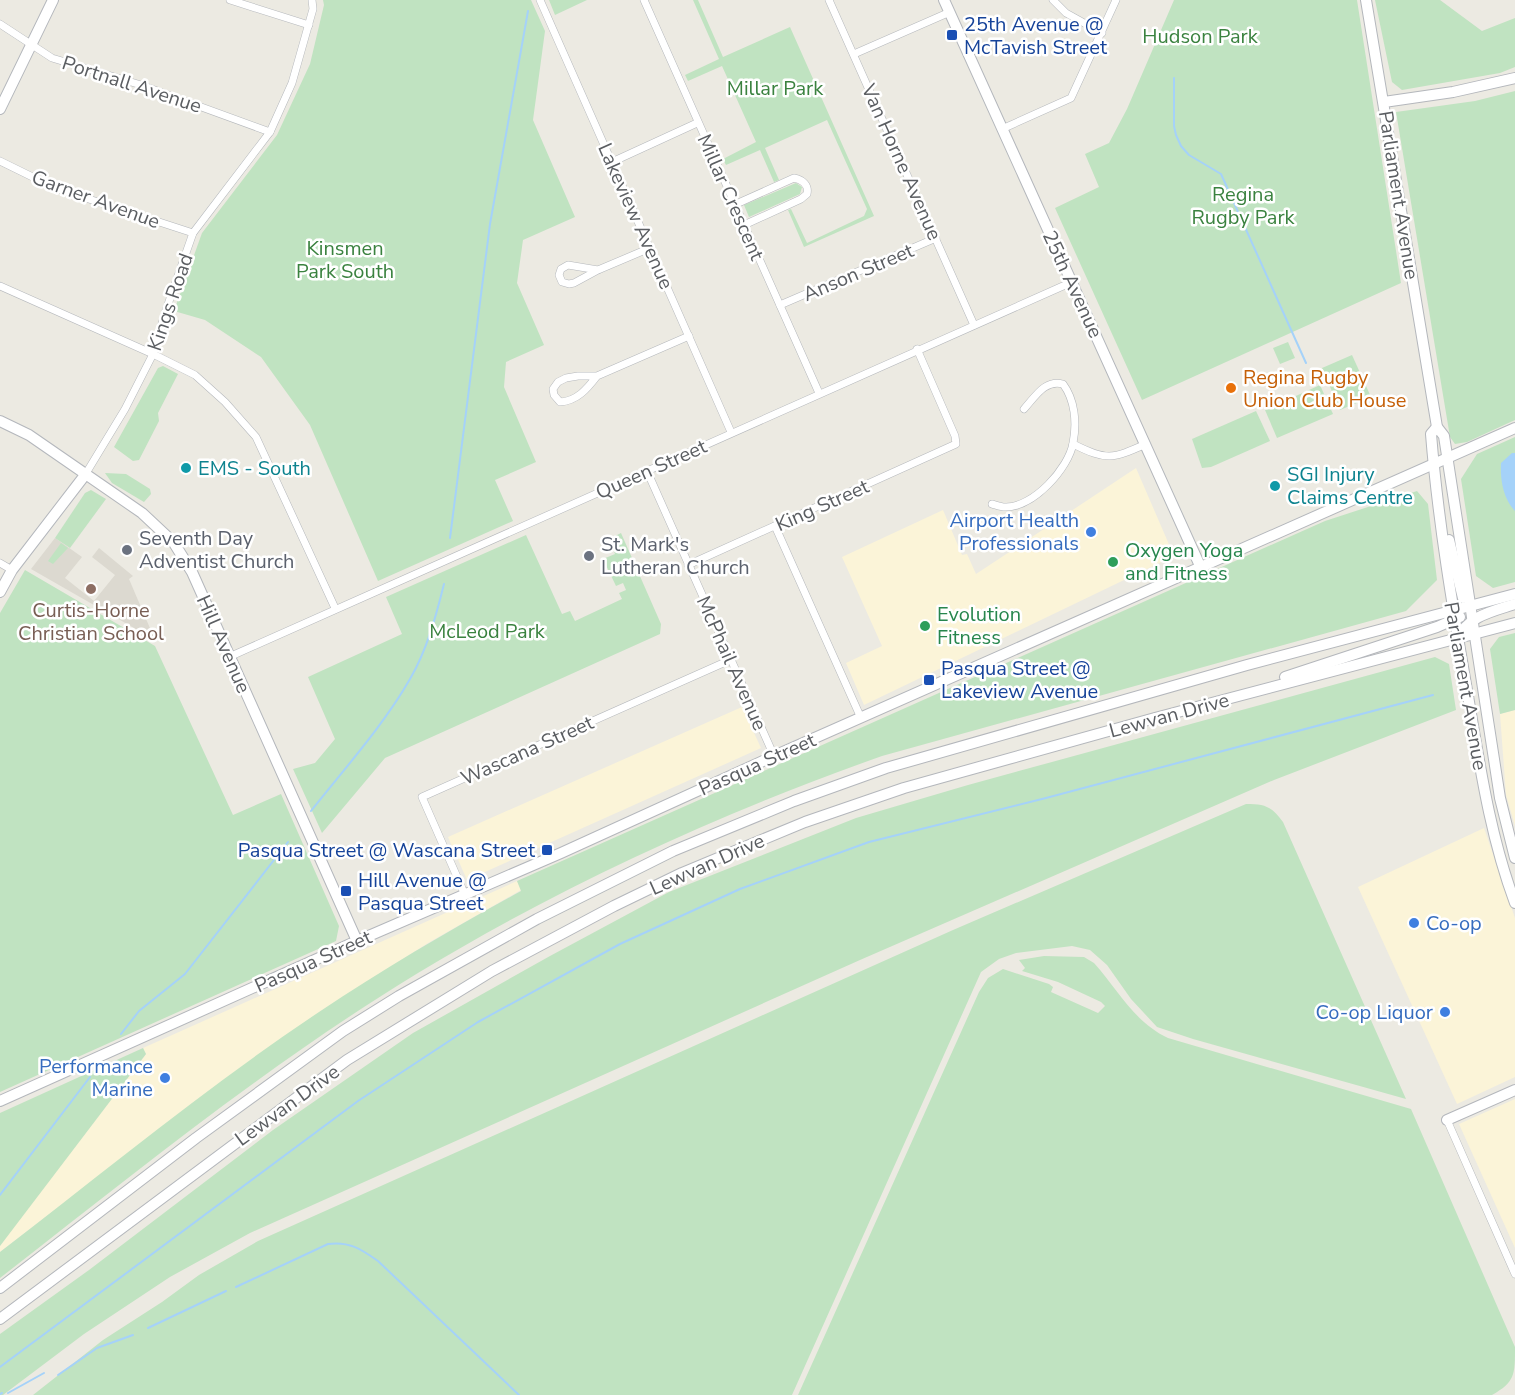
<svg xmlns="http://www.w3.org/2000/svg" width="1515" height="1395" viewBox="0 0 1515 1395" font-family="'Nunito Sans',sans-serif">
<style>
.commercial{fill:#fbf4d8}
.education{fill:#dcd9d0}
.green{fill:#c0e3c1}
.water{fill:#a5d2f9}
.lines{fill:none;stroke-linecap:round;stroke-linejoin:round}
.stream{stroke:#a5d2f9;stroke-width:2}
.street-casing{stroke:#b5b8bc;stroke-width:8}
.secondary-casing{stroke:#b4b7bc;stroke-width:12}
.street{stroke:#fff;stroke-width:7}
.secondary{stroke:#fff;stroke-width:10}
.transit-dot{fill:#1a4fb4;stroke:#fff;stroke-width:2}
.food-dot{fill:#e8710a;stroke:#fff;stroke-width:2}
.culture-dot{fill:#0f9aa8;stroke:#fff;stroke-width:2}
.shop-dot{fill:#3f7fe0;stroke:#fff;stroke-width:2}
.worship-dot{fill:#6b7280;stroke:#fff;stroke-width:2}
.leisure-dot{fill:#2e9e5b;stroke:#fff;stroke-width:2}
.education-dot{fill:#8d6e63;stroke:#fff;stroke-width:2}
.labels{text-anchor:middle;stroke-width:5;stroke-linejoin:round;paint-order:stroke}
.transit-label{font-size:20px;fill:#164399;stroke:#fff;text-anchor:start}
.park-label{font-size:20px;fill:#3a823f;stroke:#fff}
.street-label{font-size:20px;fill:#5b5e62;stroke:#fff}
.food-label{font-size:20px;fill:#c56008;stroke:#fff;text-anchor:start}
.culture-label{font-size:20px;fill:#0d838f;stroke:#fff;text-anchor:start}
.shop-label{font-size:20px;fill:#366cbe;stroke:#fff;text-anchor:end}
.worship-label{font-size:20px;fill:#5b616d;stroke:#fff;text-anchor:start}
.leisure-label{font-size:20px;fill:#27864d;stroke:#fff;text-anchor:start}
.education-label{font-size:20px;fill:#785e54;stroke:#fff}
</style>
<rect width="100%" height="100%" fill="#eceae2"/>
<g class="commercial">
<path d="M1136 468 1174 556 864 705 846 663 882 646 842 557 943 510 962 555 967 554 976 574Z"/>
<path d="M742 707 761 748 467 880 448 837Z"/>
<path d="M1515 710V826L1506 795 1500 714Z"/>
<path d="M1484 828 1515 918V1077L1457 1104 1358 887Z"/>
<path d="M517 881 521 890 428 943 318 1013 224 1080 0 1252V1246L10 1232 146 1054 143 1048Z"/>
<path d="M1515 1099V1248L1459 1124Z"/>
</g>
<path class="education" d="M55 538 82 557 65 578 94 601 115 575 92 557 99 548 133 576 129 579 155 640 31 569Z"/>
<g class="green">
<path d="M323 0H531L545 31 533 120 575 217 523 240 517 283 544 345 506 362 504 387 536 462 495 480 513 521 378 581 310 425 261 357 205 320 174 311 202 233 277 135 310 64 324 5Z"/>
<path d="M549 0H587L555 15Z"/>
<path d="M693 0H698L723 57 790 27 874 216 804 247 788 210 791 209 807 243 864 216 867 209 827 120 765 148 779 180 774 182 760 150 726 165 723 159 756 142 722 66 688 81 685 75 719 59Z"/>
<path d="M1174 0H1357L1401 283 1142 400 1055 208 1099 187 1085 154 1109 143 1127 109Z"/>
<path d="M1375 0H1440L1482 31 1515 18V67L1500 73 1402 90 1392 82Z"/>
<path d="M1515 91V420L1467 442 1455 444 1450 437 1396 112 1475 101Z"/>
<path d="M796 183 802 187 800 194 749 217 744 205Z"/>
<path d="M1288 342 1295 358 1280 364 1273 348Z"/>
<path d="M1352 355 1371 397 1340 410 1322 368Z"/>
<path d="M163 366 178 374 158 413 159 421 139 460 133 461 114 447 158 368Z"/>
<path d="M1320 385 1333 414 1277 438 1265 410Z"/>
<path d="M1256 411 1270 441 1211 467 1202 468 1192 439Z"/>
<path d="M1515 437V582L1493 588 1476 576 1461 479 1477 454Z"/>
<path d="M105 473 126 474 150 489 151 494 144 502 112 483Z"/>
<path d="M91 490 106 499 70 548 55 538 85 493Z"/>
<path d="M1417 491 1428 504 1437 580 1406 611 882 756C721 813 563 885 418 973 270 1063 136 1172 0 1278V1252C105 1171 208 1086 319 1012 385 968 452 929 521 891L517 881 1325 521Z"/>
<path d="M621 533 661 624 660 634 385 758 322 833 293 769 315 763 335 739 308 677 402 634 386 597 526 535 562 614 570 611 575 621 622 599 619 593 626 590 623 583 616 586 603 559 615 554 609 539Z"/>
<path d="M61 543 68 548 53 564 48 561Z"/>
<path d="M25 570 155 646 233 815 281 794 339 926 336 941 0 1092V613Z"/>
<path d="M1515 633V710L1500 714 1490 649 1499 637Z"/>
<path d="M1435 657 1449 664 1456 710 1274 780 860 960 250 1233 170 1277 84 1334 3 1395H0V1334L89 1270 273 1130 413 1033 550 956 669 892 856 818 968 785Z"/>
<path d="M1246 804C1265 804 1271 806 1283 822L1406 1099 1193 1039 1157 1027 1131 999 1107 965 1090 950 1072 946 1016 953 999 959 981 972 792 1395H33L103 1340 162 1302 199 1275 258 1241 953 930Z"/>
<path d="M1044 956 1084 957 1094 963C1119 991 1134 1022 1168 1038L1411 1109 1515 1347C1515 1375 1515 1382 1492 1395H798L979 992 988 978 1003 969 1049 984 1053 987 1051 992 1098 1013 1105 1006 1101 1002 1058 982 1022 971 1025 968 1019 960Z"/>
<path d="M143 1048 146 1054 0 1246V1113Z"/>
</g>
<path class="water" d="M1512 453H1515V511C1503 499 1500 479 1501 463Z"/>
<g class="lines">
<g class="stream">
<path d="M1174 78V126L1176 135 1181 146 1189 155 1221 174 1306 363"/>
<path d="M450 538 490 224 528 11"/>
<path d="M311 811C345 768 383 726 410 679 427 650 436 616 444 584"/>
<path d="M121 1034 139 1011 185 974 288 842"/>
<path d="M0 1195 90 1077"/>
<path d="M236 1287 328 1244C349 1241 361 1249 378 1261L519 1395"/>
<path d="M148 1328 226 1291"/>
<path d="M0 1367 358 1101 478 1022 620 944 740 889 869 842 1046 798 1433 695"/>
<path d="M58 1375 97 1348 133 1335"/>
<path d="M8 1393 44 1373"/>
<path d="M0 1394 2 1393"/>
</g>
<defs>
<g id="street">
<path d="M230 0 309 25"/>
<path d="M540 0 731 432"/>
<path d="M644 0 819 393"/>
<path d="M829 0 974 325"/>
<path d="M1053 0 1066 13 1102 33"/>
<path d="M0 24 52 58 141 85 270 132"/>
<path d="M854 54 950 12"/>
<path d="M1002 129 1071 98 1116 0"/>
<path d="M0 161 55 188 193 233"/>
<path d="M612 162 697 123"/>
<path d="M734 205 794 178C803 180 809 185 807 194L801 199 744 225"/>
<path d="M598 270 568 265 561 269 559 275 562 282 569 284 574 283 598 270 650 248"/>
<path d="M0 286 153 354 195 375 225 402 256 437 335 608"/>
<path d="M780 305 936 238"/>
<path d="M597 376C587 389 577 401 560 402L554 395 553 389 558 382 566 378 578 376H597L689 336"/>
<path d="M1073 444C1107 461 1112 459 1146 444"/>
<path d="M647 471 774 756"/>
<path d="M85 475 125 409 153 354 166 310 193 233 270 132 292 83 313 9 312 0"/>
<path d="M992 504C996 505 1001 507 1005 507 1033 508 1069 468 1073 443 1077 423 1075 400 1063 384 1045 379 1035 397 1024 409"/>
<path d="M775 526 861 718"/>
<path d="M0 563 12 570"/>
<path d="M688 565 956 444 955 436 917 349"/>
<path d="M229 657 1072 282"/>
<path d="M465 895 422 797 730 660"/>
<path d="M1447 1120 1515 1274"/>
</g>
<g id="secondary">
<path d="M944 0 1201 568"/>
<path d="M1366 0 1437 427 1444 436 1500 798 1515 858"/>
<path d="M1384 102 1453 92 1515 78"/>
<path d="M0 109 53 0"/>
<path d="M0 421 29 435 142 513 174 543 192 572 357 941"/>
<path d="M1437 427 1431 434C1438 522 1453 609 1468 696 1480 766 1490 836 1515 903"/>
<path d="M1449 540 1463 598"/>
<path d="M0 592 12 570 85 475"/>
<path d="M1458 639C1467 616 1494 611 1515 604"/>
<path d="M1285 677 1437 627 1460 617"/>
<path d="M0 1101 357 941 561 853 774 756 1515 428"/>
<path d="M1447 1120 1515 1090"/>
<path d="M0 1288 196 1138 343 1031 399 996 537 919 673 851 794 801 886 768 1247 665 1515 594"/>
<path d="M0 1319 347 1060 492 971 614 906 682 873 805 822 904 788 1155 718 1515 623"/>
</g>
</defs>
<use href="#street" class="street-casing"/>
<use href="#secondary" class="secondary-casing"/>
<use href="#street" class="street"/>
<use href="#secondary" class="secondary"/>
</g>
<g class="transit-dot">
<rect x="946" y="29" width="12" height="12" rx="3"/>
<rect x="923" y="674" width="12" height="12" rx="3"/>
<rect x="541" y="844" width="12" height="12" rx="3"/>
<rect x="340" y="885" width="12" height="12" rx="3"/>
</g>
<circle class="food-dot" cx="1231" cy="388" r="6"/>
<g class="culture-dot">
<circle cx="186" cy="468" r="6"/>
<circle cx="1275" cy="486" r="6"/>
</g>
<g class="shop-dot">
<circle cx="1091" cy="532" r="6"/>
<circle cx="1414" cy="923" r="6"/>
<circle cx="1445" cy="1012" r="6"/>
<circle cx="165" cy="1078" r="6"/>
</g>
<g class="worship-dot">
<circle cx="127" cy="550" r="6"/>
<circle cx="589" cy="556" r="6"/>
</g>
<g class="leisure-dot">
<circle cx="1113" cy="562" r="6"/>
<circle cx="925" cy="626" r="6"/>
</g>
<circle class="education-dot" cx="91" cy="589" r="6"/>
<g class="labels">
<g class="transit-label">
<text x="964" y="31">25th Avenue @<tspan x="964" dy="23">McTavish Street</tspan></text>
<text x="941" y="675">Pasqua Street @<tspan x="941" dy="23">Lakeview Avenue</tspan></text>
<text x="535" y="857" text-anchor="end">Pasqua Street @ Wascana Street</text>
<text x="358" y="887">Hill Avenue @<tspan x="358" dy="23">Pasqua Street</tspan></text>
</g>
<g class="park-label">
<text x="1200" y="43">Hudson Park</text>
<text x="775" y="95">Millar Park</text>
<text x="1243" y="201">Regina<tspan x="1243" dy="23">Rugby Park</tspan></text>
<text x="345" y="255">Kinsmen<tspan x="345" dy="23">Park South</tspan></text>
<text x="487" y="638">McLeod Park</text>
</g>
<g class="street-label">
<text transform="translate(132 84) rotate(18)" y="7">Portnall Avenue</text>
<text transform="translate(902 162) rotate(66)" y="7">Van Horne Avenue</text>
<text transform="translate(1399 195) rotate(81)" y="7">Parliament Avenue</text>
<text transform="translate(731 197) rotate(66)" y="7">Millar Crescent</text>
<text transform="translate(96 199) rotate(20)" y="7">Garner Avenue</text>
<text transform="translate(636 216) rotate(66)" y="7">Lakeview Avenue</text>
<text transform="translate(858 272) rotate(-23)" y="7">Anson Street</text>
<text transform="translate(1073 284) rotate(65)" y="7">25th Avenue</text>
<text transform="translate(170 302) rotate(-71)" y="7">Kings Road</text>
<text transform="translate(651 469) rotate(-24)" y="7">Queen Street</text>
<text transform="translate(822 505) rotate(-24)" y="7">King Street</text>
<text transform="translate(224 644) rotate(66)" y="7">Hill Avenue</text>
<text transform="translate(732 663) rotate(66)" y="7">McPhail Avenue</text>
<text transform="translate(1466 686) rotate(80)" y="7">Parliament Avenue</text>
<text transform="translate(1169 715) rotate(-15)" y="7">Lewvan Drive</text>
<text transform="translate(527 750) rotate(-24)" y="7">Wascana Street</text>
<text transform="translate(757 764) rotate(-24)" y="7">Pasqua Street</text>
<text transform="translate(707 864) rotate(-24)" y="7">Lewvan Drive</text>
<text transform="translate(313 961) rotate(-24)" y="7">Pasqua Street</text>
<text transform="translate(287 1105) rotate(-36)" y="7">Lewvan Drive</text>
</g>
<g class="food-label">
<text x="1243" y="384">Regina Rugby<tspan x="1243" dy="23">Union Club House</tspan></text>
</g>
<g class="culture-label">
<text x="198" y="475">EMS - South</text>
<text x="1287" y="481">SGI Injury<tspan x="1287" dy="23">Claims Centre</tspan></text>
</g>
<g class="shop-label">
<text x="1079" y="527">Airport Health<tspan x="1079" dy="23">Professionals</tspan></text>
<text x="1426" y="930" text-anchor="start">Co-op</text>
<text x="1433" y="1019">Co-op Liquor</text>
<text x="153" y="1073">Performance<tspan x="153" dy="23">Marine</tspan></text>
</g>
<g class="worship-label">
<text x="139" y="545">Seventh Day<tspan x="139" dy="23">Adventist Church</tspan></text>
<text x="601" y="551">St. Mark's<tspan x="601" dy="23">Lutheran Church</tspan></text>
</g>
<g class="leisure-label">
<text x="1125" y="557">Oxygen Yoga<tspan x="1125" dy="23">and Fitness</tspan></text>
<text x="937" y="621">Evolution<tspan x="937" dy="23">Fitness</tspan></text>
</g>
<g class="education-label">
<text x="91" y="617">Curtis-Horne<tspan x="91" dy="23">Christian School</tspan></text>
</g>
</g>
</svg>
